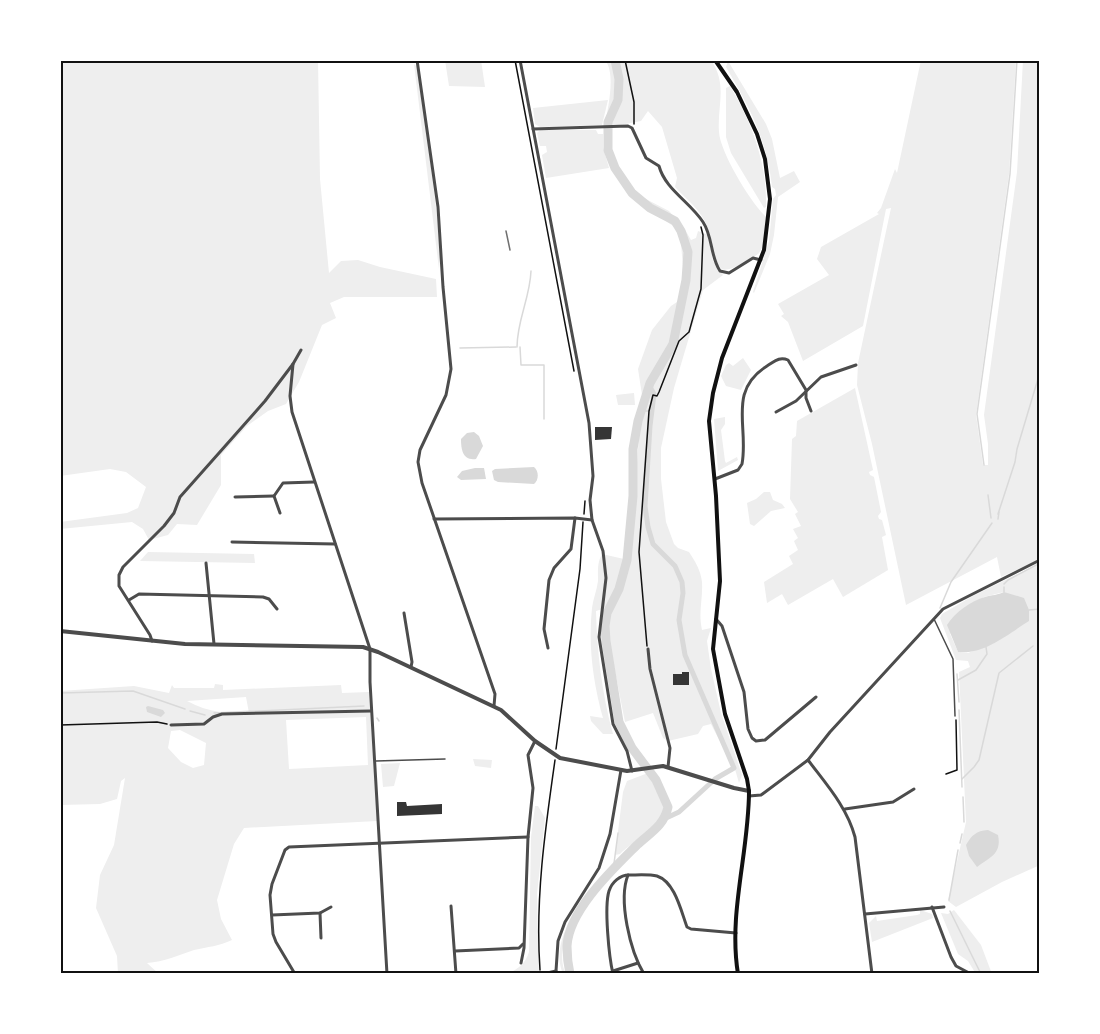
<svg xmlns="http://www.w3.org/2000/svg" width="1100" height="1034" viewBox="0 0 1100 1034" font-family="Spectral,serif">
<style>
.green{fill:#eee;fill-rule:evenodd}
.water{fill:#d9d9d9}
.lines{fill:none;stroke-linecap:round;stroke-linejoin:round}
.stream{stroke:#d9d9d9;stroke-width:1.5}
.canal{stroke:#d9d9d9;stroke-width:5}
.river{stroke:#d9d9d9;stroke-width:9}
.building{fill:#353535}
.path{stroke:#111;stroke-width:1.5}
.service{stroke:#4c4c4c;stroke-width:1.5}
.minor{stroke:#4c4c4c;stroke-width:3}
.tertiary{stroke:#4c4c4c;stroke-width:4}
.secondary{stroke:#111;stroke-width:4}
.rail{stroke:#707070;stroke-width:1.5}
.neatline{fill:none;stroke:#111;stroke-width:2}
</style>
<rect width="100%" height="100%" fill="#fff"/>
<g class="green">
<path d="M60 60H318L320 179 329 273 341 261 358 260 380 267 436 279 437 297H344L330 303 336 318 322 325 299 382 286 404 268 411 247 426 221 455V485L197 525 177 524 168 535 149 540 143 529 132 522 60 529V522L127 513 138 508 146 487 126 472 110 469 60 476Z"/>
<path d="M445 60H481L485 87 449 86Z"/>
<path d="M605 60H711C728 85 717 105 719 132 720 152 751 203 766 217 764 227 766 245 759 253 754 258 728 273 722 269 713 263 711 236 707 226 702 211 685 198 675 187L677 178 662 127 648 111 641 121 620 125 605 124C608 108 616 73 605 60Z"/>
<path d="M921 60H1016L1009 174 976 415 983 465H988V444L984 415 1017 172 1023 60H1040V559L1001 577 997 557 906 605 872 444 857 385 858 363 891 208 886 209 863 326 803 361 788 322 781 316 784 314 778 304 829 275 817 259 821 247 879 214 877 213 881 208 895 169 897 173Z"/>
<path d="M728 61 766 124 772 139 780 178 794 171 800 182 778 197 774 235 770 254 754 293 753 292 769 241 773 199 776 195 775 189 772 187C767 140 750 108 726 67Z"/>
<path d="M414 64 417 67 420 80 437 215 440 256 439 269Z"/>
<path d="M730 86C752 123 767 163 766 207L764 208 731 153 726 137V88Z"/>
<path d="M608 100 602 125 540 127 535 124 533 108Z"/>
<path d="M540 130H596L598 134H603V147L609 168 546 178 542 155 547 152 546 146H540L537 133Z"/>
<path d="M642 197 669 211 684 228 691 240 696 238 698 231 708 235 713 261 723 275 703 290 674 388 661 448V479L666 522 674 544 678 548 689 552C695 561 701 571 702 582 703 600 698 612 702 630L711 628 707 641 711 669 721 713 742 775 739 783 732 759H729L711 724 703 726 698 734 668 741 663 738 653 713 625 722 609 641 605 608 596 611C597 652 602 694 613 734H603L591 721 590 716 603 718C593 682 588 645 592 608 593 599 597 590 598 581 598 571 597 563 602 554L624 559 634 505 642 395 638 369 652 330 671 306 680 300 684 280 680 231 648 208Z"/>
<path d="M743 358 751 370 741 390 726 386 721 376 726 365 729 363 733 366Z"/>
<path d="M855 388 873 470 869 472 870 475 874 477 881 512 878 516 879 519 882 520 886 535 882 537 888 570 843 597 833 579 788 605 782 594 767 603 764 582 793 564 789 556 798 550 794 541 798 538 793 529 801 526 795 514 798 512 790 499 792 439 796 436 797 421Z"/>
<path d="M634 393 635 405H618L616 395Z"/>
<path d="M725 417V424L721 430 725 461 726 463 737 457 738 460 718 471 714 419Z"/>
<path d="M764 492H770L773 500 782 504 785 508 771 511 754 526 750 524 747 503 756 499Z"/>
<path d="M148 552 254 554 255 563 140 561Z"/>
<path d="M1040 563V865L1002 882 956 907 948 901 966 822 959 672 970 667 968 661 956 660 940 618 942 614 971 597ZM1004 592 1014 597 993 643 968 653 958 652 950 634 984 597Z"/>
<path d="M215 684 223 685V690L341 685 342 693 369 692 377 821 244 828 234 844 217 900 221 919 232 940C219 946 208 947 194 950 179 955 164 962 147 963L159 974H118L117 956 96 908 100 875 114 845 125 778 121 781 117 799 100 804 60 805V691L134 686 169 693 172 685 174 688H214ZM246 697 249 713C224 713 210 713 187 701ZM366 717 368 765 289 769 286 720ZM180 730 206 743 204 765 193 768 181 762 168 748 171 731Z"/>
<path d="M473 759 492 760 491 768 475 766Z"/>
<path d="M400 763 394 786 383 787 381 764Z"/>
<path d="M648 773C684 819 652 825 620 854L615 855 623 792 627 781Z"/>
<path d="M535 806H538L545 818 537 894 539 974H508C519 968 525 964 529 952L531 837Z"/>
<path d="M920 910 932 914 933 918 872 942 869 923 876 916 877 921 917 915 920 914Z"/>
<path d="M954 910 981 945 992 974H976L968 961 958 954 941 913 948 914Z"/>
<path d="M576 911 578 913C568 931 556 954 566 974H563C554 952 564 929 576 911Z"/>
</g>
<g class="water">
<path d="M474 432 479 436 483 446 476 459C463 461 461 450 461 439L467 433Z"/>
<path d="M534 467C539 471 539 480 534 484L498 482 494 480 492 471 495 469Z"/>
<path d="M475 468H484L486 479 461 480 457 477 462 471Z"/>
<path d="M1004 592 1024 598 1029 610V621C1008 634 984 655 958 652L947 625C955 612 971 601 985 597 992 595 998 595 1004 592Z"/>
<path d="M148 706 163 710 165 713 161 717 147 712 146 707Z"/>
<path d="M988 830 998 835C1002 854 990 857 977 867L969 856 966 845C972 835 976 831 988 830Z"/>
</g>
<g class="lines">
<g class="stream">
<path d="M517 347C517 320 530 298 531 271"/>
<path d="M520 347 521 365H544V419"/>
<path d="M460 348 516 347"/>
<path d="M642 411H652"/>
<path d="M984 465 977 414 1010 174 1017 60"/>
<path d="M988 495 991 518"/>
<path d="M998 514 1015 462 1017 449 1040 372"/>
<path d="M998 519 999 512"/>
<path d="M1004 584 1008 580 1040 563"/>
<path d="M1004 592V587"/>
<path d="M940 608 951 582 992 523"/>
<path d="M1029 610 1040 609"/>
<path d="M957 674 959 702"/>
<path d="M958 680 976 670 987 654 986 647"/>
<path d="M60 693 133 691 185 709"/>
<path d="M959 710 962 787"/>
<path d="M190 711 205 715"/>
<path d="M214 713 364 706"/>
<path d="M377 718 379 721"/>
<path d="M962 779 974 767 979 760 999 673 1033 646"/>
<path d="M963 797 964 822"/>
<path d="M960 843 962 834"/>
<path d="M613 871 618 833"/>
<path d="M949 900 958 850"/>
<path d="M950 911 981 974"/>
</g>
<path class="canal" d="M650 387 654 394 650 426 645 506 648 527 653 544 675 566 682 582 683 593 679 620 685 655 734 768 715 779 679 812 664 819"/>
<path class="river" d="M570 974C568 965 567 955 567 946 569 910 613 869 637 845 650 833 664 826 668 807L656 780 632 748 619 722 606 641 605 626 607 613 619 589 627 560 633 496V449L638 421 650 383 673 344 686 280 688 252 681 231 675 221 650 208 632 193 615 168 608 150V122L618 100 619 79 615 60"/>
</g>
<g class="building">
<path d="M595 427H612L611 439 595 440Z"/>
<path d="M682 672H689V685H673V674H682Z"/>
<path d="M397 802H406L407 806 442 804V814L397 816Z"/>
</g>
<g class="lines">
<g class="path">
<path d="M515 60 574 371"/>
<path d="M625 60 634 102V124"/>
<path d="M584 514 585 501"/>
<path d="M647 646 639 552 649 411 653 395 657 396 659 392 679 341 689 332 701 289 703 235 701 227"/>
<path d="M60 725 157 722 167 724"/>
<path d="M556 749 580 569 583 522"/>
<path d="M946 774 957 770 956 720"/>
<path d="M540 970C535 900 545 830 555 760"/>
</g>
<g class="service">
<path d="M934 619 953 659 955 716"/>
<path d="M376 761 445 759"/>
</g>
<g class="minor">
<path d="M417 60 438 207 443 287 451 369 446 395 420 450 418 462 422 483 495 694 494 706"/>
<path d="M520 60 589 423 593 476 590 500 592 520 603 551 606 578 599 637 613 724 627 751 632 771"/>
<path d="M533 129 628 126 632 128 646 158 659 166C665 189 690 202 703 222 713 237 710 256 720 271L729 273 753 258 761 260"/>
<path d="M293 364 290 396 292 412 370 649V682L387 974"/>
<path d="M776 412 796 401 821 377 856 365"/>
<path d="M715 479 738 470 742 464C749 427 727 391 767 366 774 362 779 356 788 360L806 390V398L811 411"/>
<path d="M235 497 274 496"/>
<path d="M280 513 274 496 283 483 314 482"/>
<path d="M434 519 575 518 592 520"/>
<path d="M232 542 335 544"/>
<path d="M206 563 214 644"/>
<path d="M129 600 139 594 263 597 269 599 277 609"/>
<path d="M404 613 412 662 411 667"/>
<path d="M716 619 722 626 744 692 748 729 752 738 756 741 765 740 816 697"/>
<path d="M152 641 150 635 119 586V575L123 567 164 526 174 513 180 497 265 401 293 364 301 350"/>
<path d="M548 648 544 629 549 580 554 568 571 549 575 518"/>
<path d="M648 649 650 669 670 748 668 767"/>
<path d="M171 725 204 724 213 717 222 714 371 711"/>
<path d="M808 760C826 784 847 807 855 837L872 974"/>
<path d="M749 796 761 795 808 760 830 732 943 609 1040 560"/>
<path d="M845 809 893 802 914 789"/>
<path d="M628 875C618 900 630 951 644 974"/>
<path d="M451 906 456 974"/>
<path d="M932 907 951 957 956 966 971 974"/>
<path d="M320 913 321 938"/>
<path d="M865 914 944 907"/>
<path d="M272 915 320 913 331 907"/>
<path d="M455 951 519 948 523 944"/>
<path d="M521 963 524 948 528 837 533 788 528 755 535 741"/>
<path d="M556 971 558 941 565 922 599 868 610 834 621 770"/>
<path d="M613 971 638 963"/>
<path d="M295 974 276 942 273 934 270 895 272 884 285 850 289 847 528 837"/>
<path d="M543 974 556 971"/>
<path d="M613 974C609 957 604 907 609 891 612 882 620 875 629 875 637 875 649 874 657 876 675 882 681 911 687 927L691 929 736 933"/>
</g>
<path class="tertiary" d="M60 631 185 644 363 647 378 652 501 710 535 741 560 758 627 771 663 766 734 788 749 791"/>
<path class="secondary" d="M715 60 737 92 757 134 765 159 770 199 764 250 722 358 713 393 709 421 716 496 720 581 713 649 725 714 747 779 749 791C749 852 728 913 738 974"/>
<path class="rail" d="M506 231 510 250"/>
</g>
<rect width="1100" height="1034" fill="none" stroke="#ffffff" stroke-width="123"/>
<rect x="62" y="62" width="976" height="910" class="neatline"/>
</svg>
